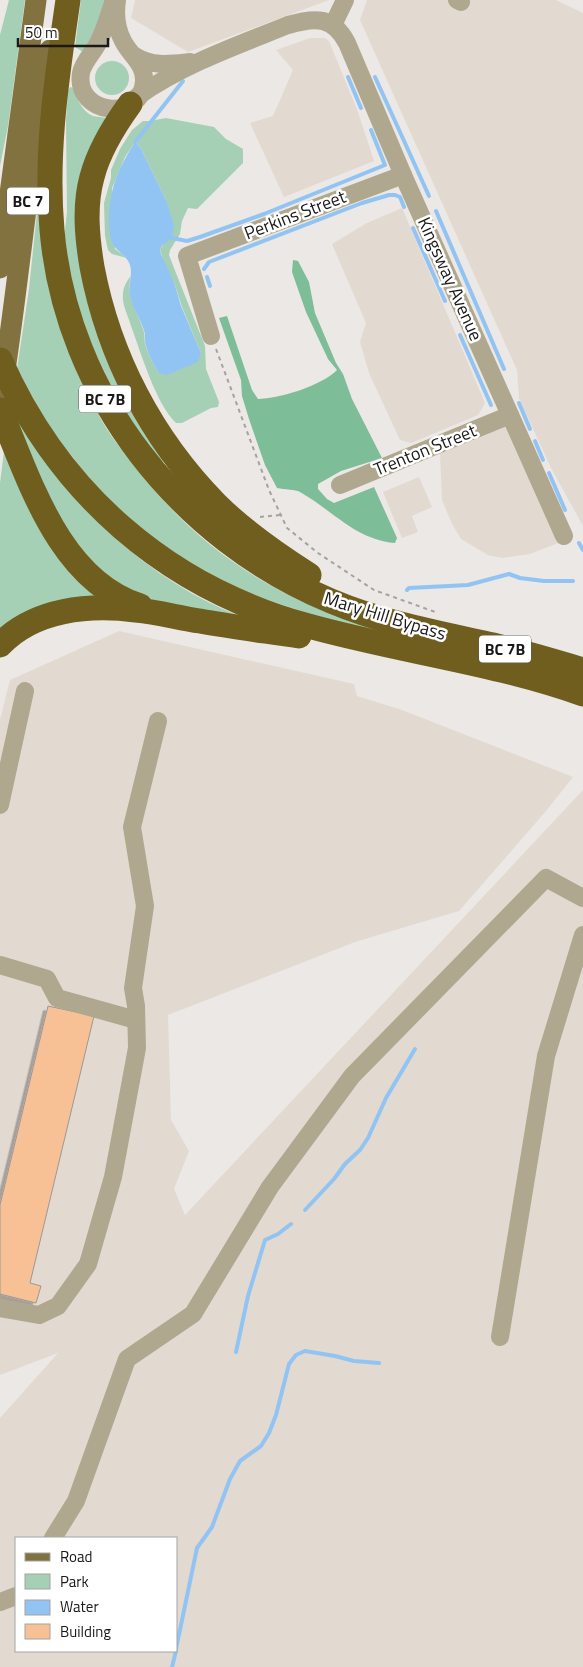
<svg xmlns="http://www.w3.org/2000/svg" width="583" height="1667" viewBox="0 0 583 1667" font-family="'Titillium Web',sans-serif">
<style>
.built{fill:#e2dad1;fill-rule:evenodd}
.green{fill:#a6d0b6}
.forest{fill:#7dbd97}
.water{fill:#92c4f3}
.lines{fill:none;stroke-linecap:round;stroke-linejoin:round}
.stream{stroke:#92c4f3;stroke-width:4}
.building{fill:#f7c095;stroke:#9b9896;filter:url(#shadow)}
.path{stroke:#a5a3a0;stroke-width:2;stroke-dasharray:4 4;stroke-linecap:butt}
.minor{stroke:#b0a88e;stroke-width:18}
.major{stroke:#81723f;stroke-width:21}
.highway{stroke:#705e1e;stroke-width:25}
.labels{text-anchor:middle;stroke-width:5;stroke-linejoin:round;paint-order:stroke}
.shield{fill:#fff;stroke:#5f5e5d;stroke-width:1}
.shield-label{font-size:16px;font-weight:bold;fill:#1a1918}
.street-label{font-size:18px;fill:#1a1918;stroke:#fff}
</style>
<defs>
<filter id="shadow"><feDropShadow dx="-4.5" dy="4.5" stdDeviation="0" flood-color="#0004"/></filter>
</defs>
<rect width="100%" height="100%" fill="#ebe8e5"/>
<g class="built">
<path d="M135 0H329L188 52 131 18Z"/>
<path d="M367 0H556L583 13V526L551 468 519 398 517 370 360 20Z"/>
<path d="M310 38H325L329 41 358 112 374 161 284 197 250 123 273 116 293 70 276 50Z"/>
<path d="M402 208 485 403 478 415 411 443 400 440 369 373 360 342 366 323 332 244 367 223Z"/>
<path d="M507 423 561 542 530 554 502 558 488 555 461 539 452 524 442 500 440 453Z"/>
<path d="M419 477 432 507 412 516 418 532 402 538 383 492Z"/>
<path d="M119 631 354 684 357 696 402 710 573 777 546 811 459 911 355 942 168 1015 171 1120 189 1151 174 1189 185 1215 583 790V1667H0V1418L58 1353 0 1375V720L10 680ZM16 1538H176V1651H16Z"/>
</g>
<g class="green">
<path d="M9 0H25L8 126 0 166V35Z"/>
<path d="M81 0H107L100 26 83 52 75 47Z"/>
<circle cx="112" cy="78" r="17"/>
<path d="M70 87 73 88C77 98 82 112 93 116 97 117 102 117 106 118L79 237 172 467 156 457 121 406 90 342 70 283 64 239 67 212 66 120 68 91Z"/>
<path d="M166 118 214 127 226 139 243 149V163L197 209 188 208 182 221 180 234 170 250 169 255 174 268 205 346 206 369 219 402 218 407 211 408 182 423H176C156 404 141 353 131 326 129 318 124 309 123 300 122 290 125 283 131 276 125 297 138 312 144 332 145 336 144 340 145 344 148 354 153 364 159 373 181 370 185 369 201 353L182 307 174 282 165 266 160 249 167 241 166 200 140 147 135 142 125 157 112 188 115 249 127 258 112 254 108 250 105 236 104 203 111 178V170L120 149 132 130 143 121H150Z"/>
<path d="M39 193C53 243 66 293 79 343 84 362 89 391 96 409 104 428 121 449 134 465 181 529 247 580 320 609 347 619 375 628 402 638L316 616 256 596 231 585 175 554 133 523 94 485 47 424 17 369 29 289Z"/>
<path d="M14 421H18C65 497 130 563 210 603 226 611 243 617 260 624L162 605 123 589 88 559 62 523Z"/>
<path d="M5 444 102 598 0 631V483Z"/>
</g>
<path class="forest" d="M293 260 298 261 309 282 315 313 336 363 343 374 352 399 382 458 341 471 318 484V489L327 499 334 503 374 487 397 538 395 543C356 540 332 510 300 492 295 489 285 490 277 488L265 465 249 419 242 396 241 380 219 318 227 316 252 390 258 399C279 399 323 385 337 370L328 359 306 312 292 272Z"/>
<path class="water" d="M135 142 140 147 166 200 174 225 172 238 162 246 160 249 161 254 174 282 181 306 201 353 198 362 167 375 159 373C153 364 147 352 145 342 145 339 145 337 145 334 142 320 132 309 130 295 128 284 133 275 130 265 127 255 116 252 112 242 109 235 109 226 109 219 110 187 118 169 135 142Z"/>
<g class="lines">
<g class="stream">
<path d="M348 77 361 108"/>
<path d="M375 77 429 196"/>
<path d="M135 142 183 81"/>
<path d="M436 211 504 369"/>
<path d="M413 228 445 301"/>
<path d="M172 238 187 241 200 237 264 214 385 165 371 130"/>
<path d="M204 269 209 262 362 203 389 195H395L400 197 404 207"/>
<path d="M207 277 210 286"/>
<path d="M460 335 491 405"/>
<path d="M519 403 530 429"/>
<path d="M535 441 543 460"/>
<path d="M549 473 565 510"/>
<path d="M579 543 583 550"/>
<path d="M407 590 409 588 468 585 509 574 520 578 544 581H573"/>
<path d="M305 1210 334 1179 345 1164 360 1150 368 1138 386 1098 415 1049"/>
<path d="M236 1352 248 1296 265 1240 278 1234 291 1224"/>
<path d="M197 1548 212 1527 230 1479 240 1461 261 1446 269 1433 276 1415 289 1364 296 1355 305 1351 335 1356 354 1361 379 1363"/>
<path d="M176 1649 197 1548"/>
<path d="M172 1667 176 1651"/>
</g>
</g>
<path class="building" d="M48 1006 94 1016 30 1283 41 1286 36 1303 0 1294V1205Z"/>
<g class="lines">
<g class="path">
<path d="M216 349 269 490 287 528 318 553 374 590 438 613"/>
<path d="M260 517 280 515"/>
</g>
<g class="minor">
<path d="M114 0C109 14 105 30 98 43 93 53 83 62 81 73 74 115 142 123 144 81 145 64 130 55 123 41 116 28 115 14 117 0"/>
<path d="M457 0 461 2"/>
<path d="M333 25 345 0"/>
<path d="M135 56C152 67 171 64 190 62"/>
<path d="M138 96C184 64 236 46 288 25 315 17 333 16 347 43L403 175 564 536"/>
<path d="M211 336 187 256 403 175"/>
<path d="M340 485 510 415"/>
<path d="M0 805 25 691"/>
<path d="M0 965 47 979 57 998 136 1020"/>
<path d="M0 1308 39 1315 58 1306 88 1264 113 1177 137 1048 136 1006 133 988 145 906 132 827 158 721"/>
<path d="M500 1337 546 1056 583 935"/>
<path d="M53 1538 76 1501 127 1359 193 1314 270 1187 352 1076 546 878 583 898"/>
<path d="M0 1602 16 1596"/>
</g>
<g class="major">
<path d="M0 268 36 0"/>
<path d="M0 403C19 286 28 166 50 50"/>
</g>
<g class="highway">
<path d="M68 0C57 77 45 152 52 230 66 395 181 539 331 601 383 623 438 633 493 645 523 652 553 661 583 670"/>
<path d="M130 104C114 126 99 150 92 177 84 206 87 237 92 267 109 357 152 439 216 504 244 532 276 554 309 575"/>
<path d="M0 360C59 493 165 586 305 625 397 651 493 662 583 694"/>
<path d="M0 410C30 481 59 580 140 606"/>
<path d="M0 645C34 609 89 604 136 610 158 612 179 618 200 621 233 627 266 631 299 636"/>
</g>
</g>
<g class="labels">
<g class="shield">
<rect x="7" y="187.5" width="42" height="27" rx="4"/>
<rect x="79" y="385.5" width="52" height="27" rx="4"/>
<rect x="479" y="635.5" width="52" height="27" rx="4"/>
</g>
<g class="shield-label">
<text x="28" y="207">BC 7</text>
<text x="105" y="405">BC 7B</text>
<text x="505" y="655">BC 7B</text>
</g>
<g class="street-label">
<text transform="translate(295 215) rotate(-21)" y="6">Perkins Street</text>
<text transform="translate(450 279) rotate(66)" y="6">Kingsway Avenue</text>
<text transform="translate(425 450) rotate(-22)" y="6">Trenton Street</text>
<text transform="translate(385 616) rotate(17)" y="6">Mary Hill Bypass</text>
</g>
</g>
<rect x="15" y="1537" width="162" height="115" fill="#ffffff" stroke="#a3a3a3"/>
<rect x="25" y="1553" width="25" height="8" fill="#81723f" stroke="#a3a3a3"/>
<text x="60" y="1562" font-size="15" fill="#1a1918">Road</text>
<rect x="25" y="1574" width="25" height="15" fill="#a6d0b6" stroke="#a3a3a3"/>
<text x="60" y="1587" font-size="15" fill="#1a1918">Park</text>
<rect x="25" y="1600" width="25" height="15" fill="#92c4f3" stroke="#a3a3a3"/>
<text x="60" y="1612" font-size="15" fill="#1a1918">Water</text>
<rect x="25" y="1624" width="25" height="15" fill="#f7c095" stroke="#a3a3a3"/>
<text x="60" y="1637" font-size="15" fill="#1a1918">Building</text>
<path d="M18 38v8h90v-8" fill="none" stroke="#1a1918" stroke-width="2.5"/>
<text x="25" y="38" font-size="15" fill="#1a1918" stroke="#ffffff" stroke-width="4" paint-order="stroke">50 m</text>
</svg>
